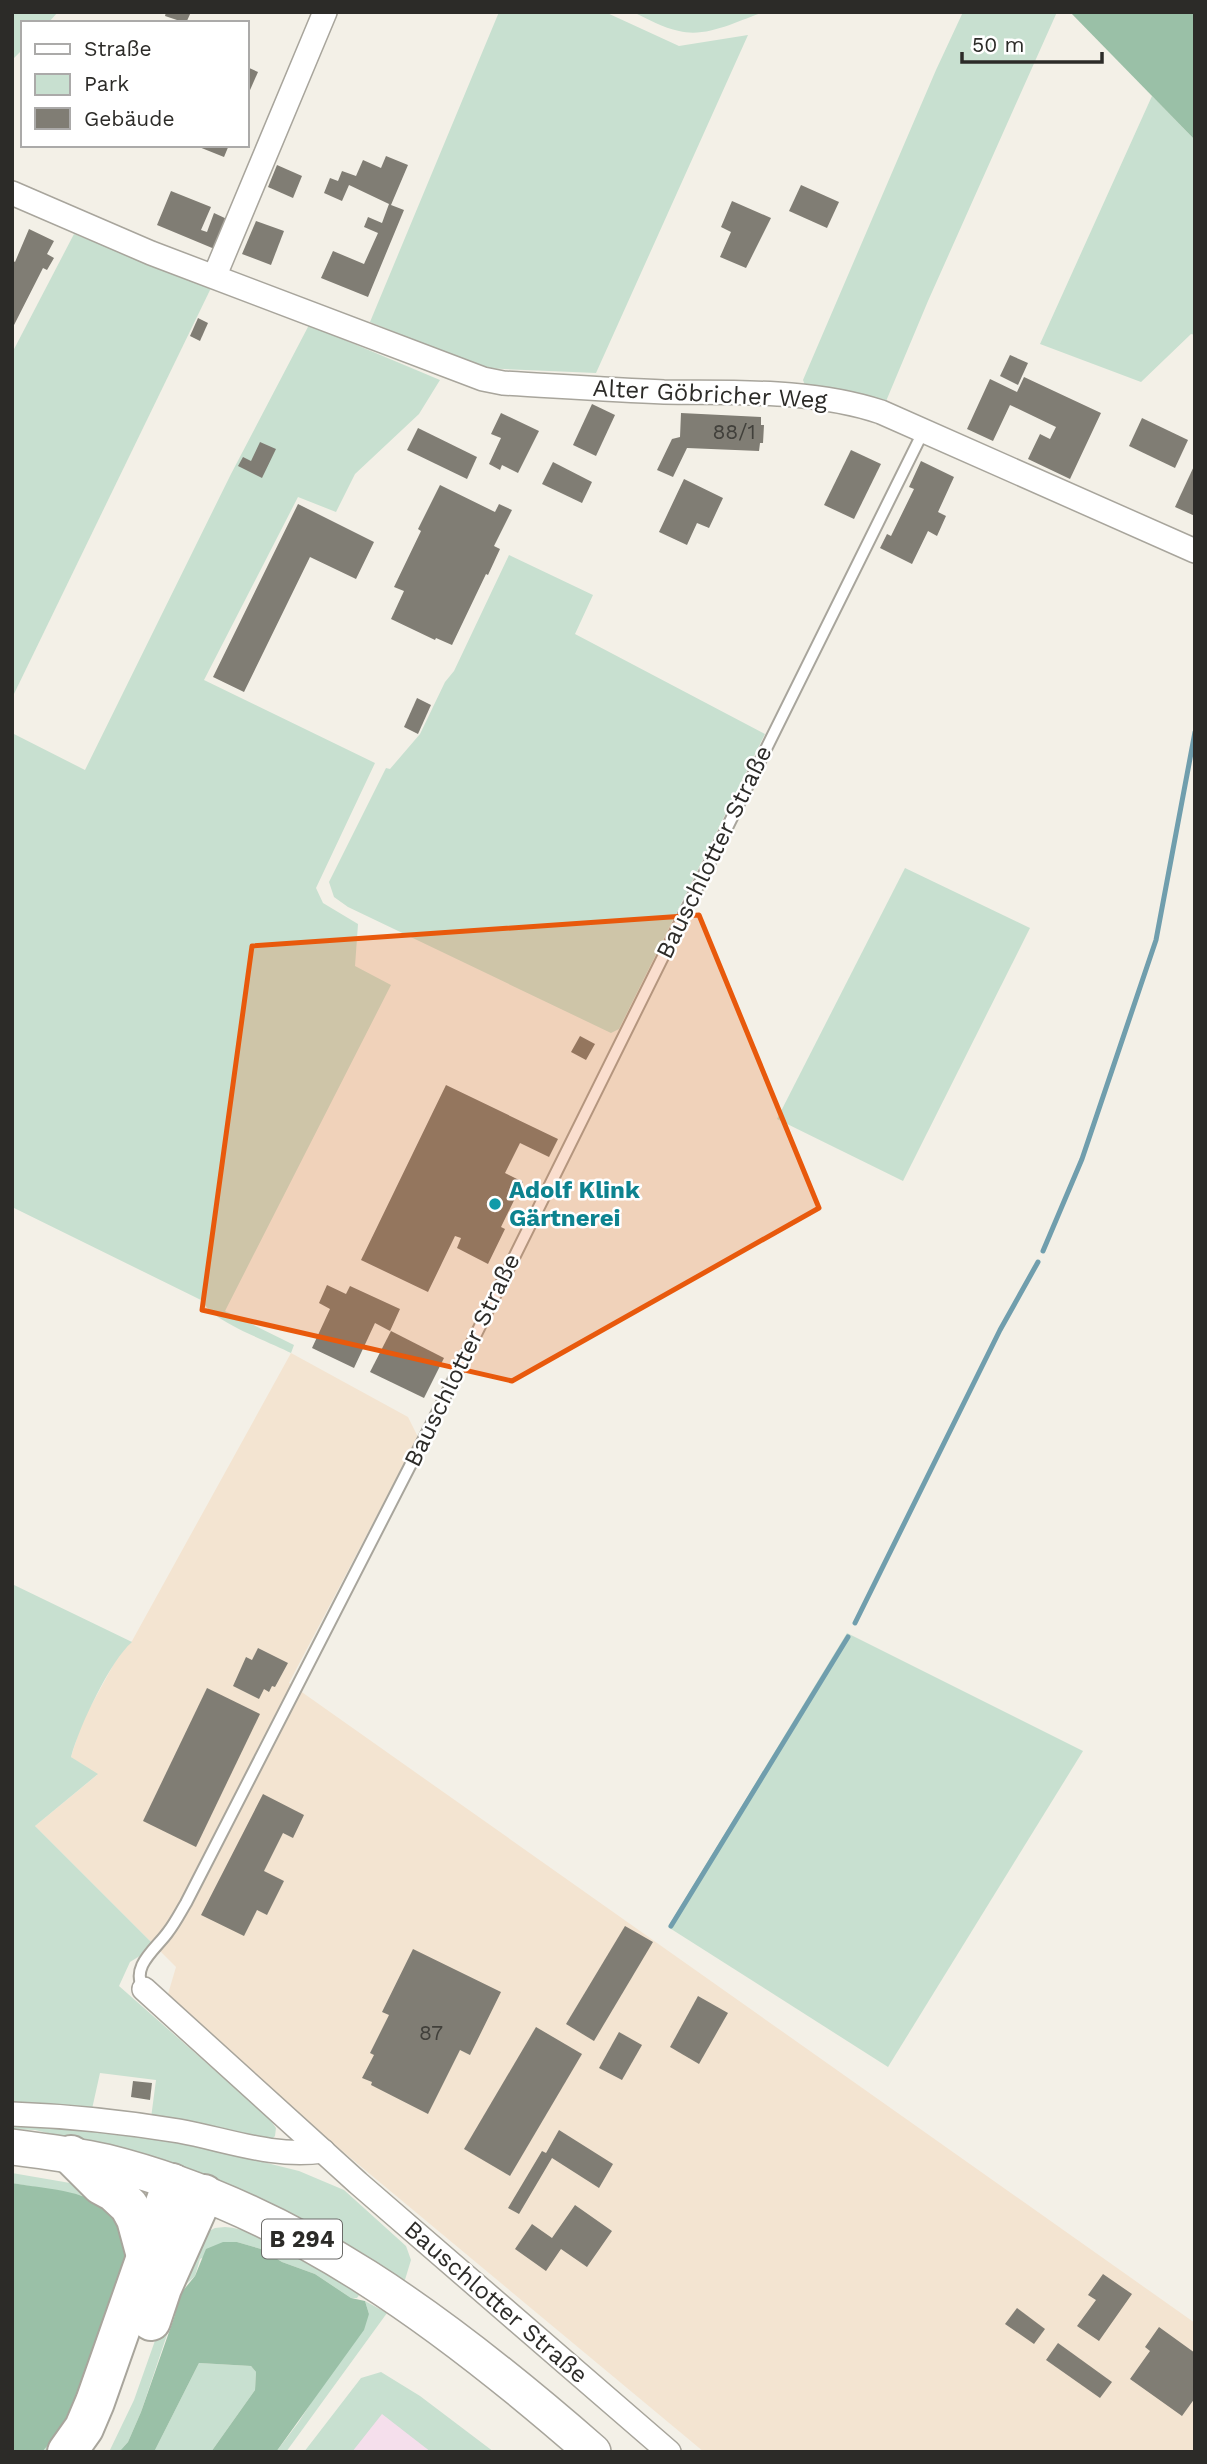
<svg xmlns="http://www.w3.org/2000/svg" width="1207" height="2464" viewBox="0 0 1207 2464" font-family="'Work Sans',sans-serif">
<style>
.commercial{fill:#f3e4d1}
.industrial{fill:#f5dfec}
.green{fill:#c8e0d0}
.forest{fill:#9ac0a7}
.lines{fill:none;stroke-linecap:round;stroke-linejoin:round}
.stream{stroke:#709ead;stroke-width:5}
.building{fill:#807d74}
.service-casing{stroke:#a8a59c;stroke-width:14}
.minor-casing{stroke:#a8a59c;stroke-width:26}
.primary-casing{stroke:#a8a59c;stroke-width:38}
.motorway-casing{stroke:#a8a59c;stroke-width:42}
.service{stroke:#fff;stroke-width:10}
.minor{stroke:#fff;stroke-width:23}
.primary{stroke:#fff;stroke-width:35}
.motorway{stroke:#fff;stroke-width:38}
.marked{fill:#e8590c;fill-opacity:0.2;stroke:#e8590c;stroke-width:5;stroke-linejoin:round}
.culture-dot{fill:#0f9aa8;stroke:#fff;stroke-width:2.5}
.labels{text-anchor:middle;stroke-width:5;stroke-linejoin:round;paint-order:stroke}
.number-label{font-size:21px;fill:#41403b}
.shield{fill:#fff;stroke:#6b6b68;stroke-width:2}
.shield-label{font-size:23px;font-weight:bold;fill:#2c2b28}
.street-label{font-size:24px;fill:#2c2b28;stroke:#fff}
.culture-label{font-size:24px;font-weight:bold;fill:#0d838f;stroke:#fff;text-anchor:start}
</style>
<rect width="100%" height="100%" fill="#f3f0e7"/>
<path class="commercial" d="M291 1353 408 1417 418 1437 289 1683 1195 2323V2452H704L317 2130 168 1994 176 1967 35 1826 97 1775 71 1757 82 1722 121 1651 132 1641Z"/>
<path class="industrial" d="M371 2401 452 2452H332Z"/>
<g class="green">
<path d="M12 12H58L48 23H23V49L12 60Z"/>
<path d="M499 12H605L679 46 748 35 596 373 482 368 370 322Z"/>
<path d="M633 12H764C737 21 707 38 679 31 663 28 648 19 633 12Z"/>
<path d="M963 12H1057L928 301 884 406 806 388 803 380 936 70Z"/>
<path d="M1152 96 1195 140V335L1191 334 1141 382 1040 344Z"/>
<path d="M74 234 211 288 12 698V353Z"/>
<path d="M309 325 440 380 419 414 355 474 336 512 298 497 204 680 375 763 316 888 323 903 358 924 355 966 391 985 225 1311 294 1345 291 1353C270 1342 210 1321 203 1301L12 1207V733L85 770 231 474Z"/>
<path d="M509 555 593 595 575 634 765 734 619 1029 611 1033 348 907 334 897 329 882 386 768 390 769 420 734 445 682 454 671Z"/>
<path d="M905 868 1030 928 903 1181 777 1119Z"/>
<path d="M12 1584 132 1642C110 1661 79 1727 71 1757L98 1774 35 1826 152 1943 143 1954 130 1962 119 1986 269 2118 276 2128 275 2136 268 2143 151 2118 156 2080 100 2073 92 2109 12 2104Z"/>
<path d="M847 1633 1083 1751 888 2067 668 1927Z"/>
<path d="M12 2120 182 2142 299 2171 344 2190 406 2246 411 2260 404 2283 364 2254 314 2227 141 2155 35 2130 12 2129Z"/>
<path d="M12 2173 70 2183 94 2191 135 2251 56 2452H42C84 2407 109 2314 125 2255L85 2196 12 2183Z"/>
<path d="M225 2227C267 2230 324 2270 361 2292L357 2298H351L315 2274 282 2262 261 2249 237 2242 200 2259 195 2276 183 2287 141 2412 128 2442 119 2452H109L134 2400 163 2318 205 2233 215 2228Z"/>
<path d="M365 2301 387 2313 286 2452H276L298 2423 369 2314Z"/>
<path d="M199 2363 251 2366 256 2372 255 2390 211 2452H154Z"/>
<path d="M381 2372 420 2396 494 2452H431L382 2414 352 2452H304L361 2378Z"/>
</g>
<g class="forest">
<path d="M1070 12H1195V140Z"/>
<path d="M12 2183C44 2189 85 2189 109 2211 115 2216 124 2231 126 2239 129 2251 121 2269 118 2281 104 2332 79 2413 42 2452H12Z"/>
<path d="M223 2242H237L261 2249 282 2262 315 2274 351 2298 365 2301 369 2314 364 2330 276 2452H211L255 2390 256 2372 251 2366 199 2363 154 2452H119L128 2442 141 2412 175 2315 177 2298 195 2276 206 2249Z"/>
</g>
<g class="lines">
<g class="stream">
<path d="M1043 1251 1082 1159 1156 940 1195 732"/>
<path d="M855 1623 1000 1330 1038 1262"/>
<path d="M671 1926 848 1637"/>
</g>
</g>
<g class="building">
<path d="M166 12H191L186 23 165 16Z"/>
<path d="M247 67 258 72 247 97Z"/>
<path d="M194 145H229L224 157Z"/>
<path d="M386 156 408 165 391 205 404 210 368 297 321 278 333 251 364 264 378 233 364 227 368 217 382 223 389 204 349 185 342 201 324 193 330 178 338 181 342 171 356 176 363 160 381 168Z"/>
<path d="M277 165 302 176 293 198 268 187Z"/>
<path d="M801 185 839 202 827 228 789 211Z"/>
<path d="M171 191 211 207 201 230 207 232 214 213 229 220 217 250 157 225Z"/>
<path d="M732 201 771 218 746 268 720 257 731 232 721 227Z"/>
<path d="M256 221 284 231 271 265 242 254Z"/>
<path d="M29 229 54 241 47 254 54 258 47 270 43 268 12 329V260L15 262Z"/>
<path d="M198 318 208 323 200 341 190 336Z"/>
<path d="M1010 355 1028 363 1018 385 1000 376Z"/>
<path d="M1024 377 1101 413 1070 479 1028 459 1040 434 1050 439 1056 427 1010 405 993 441 967 429 990 379 1017 392Z"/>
<path d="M592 404 615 415 596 456 573 445Z"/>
<path d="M501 413 539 431 518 473 502 465 500 470 489 464 501 438 491 434Z"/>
<path d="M681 413 761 417V425H764L763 443H760L759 451 687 448 673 477 657 470 672 439 680 437Z"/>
<path d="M1142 418 1188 440 1175 468 1129 446Z"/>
<path d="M418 428 477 457 467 479 407 450Z"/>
<path d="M260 442 276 449 262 478 238 466 243 457 251 461Z"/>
<path d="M851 450 881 464 854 519 824 505Z"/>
<path d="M921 461 954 477 938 512 946 516 937 536 928 531 912 564 880 548 887 534 891 536 914 489 909 487Z"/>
<path d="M553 462 592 482 582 503 542 484Z"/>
<path d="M1195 464V516L1175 507Z"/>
<path d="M684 479 723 498 709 528 697 523 687 545 659 532Z"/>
<path d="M440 485 495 512 499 504 512 510 494 546 500 549 488 575 486 574 452 645 436 638 435 640 391 619 404 591 394 587 421 531 418 529Z"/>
<path d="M298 504 374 542 356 579 310 557 244 692 213 677Z"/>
<path d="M417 698 431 705 418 734 404 727Z"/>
<path d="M580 1036 595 1044 586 1060 571 1052Z"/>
<path d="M446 1085 558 1139 549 1157 520 1143 505 1173 523 1182 501 1227 505 1229 488 1264 457 1248 461 1238 455 1236 428 1292 361 1260Z"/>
<path d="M327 1285 346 1294 350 1286 400 1309 390 1331 375 1323 354 1368 312 1348 330 1309 319 1303Z"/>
<path d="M391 1331 444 1358 424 1398 370 1372Z"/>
<path d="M258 1648 288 1663 275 1687 272 1686 269 1692 264 1689 259 1699 233 1686 246 1657 252 1660Z"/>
<path d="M207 1688 260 1714 196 1847 143 1821Z"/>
<path d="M263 1794 304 1815 293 1838 283 1833 264 1871 284 1881 267 1915 257 1910 244 1936 201 1915Z"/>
<path d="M625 1926 653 1942 594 2041 566 2024Z"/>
<path d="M413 1949 501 1992 470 2055 460 2050 428 2114 371 2085 372 2082 362 2078 374 2055 370 2053 389 2015 382 2012Z"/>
<path d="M698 1996 728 2013 699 2064 670 2047Z"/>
<path d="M536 2027 582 2054 510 2176 464 2149Z"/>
<path d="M619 2032 642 2045 622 2080 599 2068Z"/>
<path d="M133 2081 152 2083 150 2100 131 2097Z"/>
<path d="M559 2130 613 2164 599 2188 552 2158 519 2214 508 2208 542 2151 546 2153Z"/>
<path d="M575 2205 612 2231 587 2267 561 2249 546 2271 515 2249 532 2224 552 2238Z"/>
<path d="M1103 2274 1132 2294 1099 2341 1077 2326 1096 2300 1088 2295Z"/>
<path d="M1017 2308 1045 2329 1034 2344 1005 2324Z"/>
<path d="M1159 2327 1195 2353V2398L1182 2416 1130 2379 1150 2351 1145 2347Z"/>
<path d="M1058 2343 1112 2382 1100 2398 1046 2360Z"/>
</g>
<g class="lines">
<defs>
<path id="service" d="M144 1989C129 1967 157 1948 168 1932 175 1923 180 1913 186 1903L433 1421 923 432"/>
<g id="minor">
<path d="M12 193 151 253 483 379 503 383C556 386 610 390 664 392 737 393 811 389 881 412L1195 551"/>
<path d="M215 275 325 12"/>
<path d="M144 1989 358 2183 669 2452"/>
<path d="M12 2114C68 2116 124 2122 179 2131 228 2140 273 2158 323 2151"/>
</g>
<path id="primary" d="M12 2147C44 2151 75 2155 106 2162 295 2209 449 2326 593 2452"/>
<g id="motorway">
<path d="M71 2155 101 2185 114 2192 129 2206 136 2219 146 2256"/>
<path d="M151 2321 162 2288 204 2194"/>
<path d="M67 2452 84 2428 95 2402 172 2183"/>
</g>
</defs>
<use href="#service" class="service-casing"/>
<use href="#minor" class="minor-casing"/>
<use href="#primary" class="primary-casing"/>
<use href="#motorway" class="motorway-casing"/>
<use href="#service" class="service"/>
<use href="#minor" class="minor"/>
<use href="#primary" class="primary"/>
<use href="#motorway" class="motorway"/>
</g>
<path class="marked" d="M699 915 819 1208 512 1381 202 1310 252 946Z"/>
<circle class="culture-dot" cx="495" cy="1204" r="7"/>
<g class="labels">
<g class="number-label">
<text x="734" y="439">88/1</text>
<text x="431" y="2040">87</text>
</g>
<rect class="shield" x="262" y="2219.5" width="80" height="39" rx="5"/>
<g class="shield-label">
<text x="302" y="2247">B 294</text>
</g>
<g class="street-label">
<text transform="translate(710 394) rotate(3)" y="8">Alter Göbricher Weg</text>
<text transform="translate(714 852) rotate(-64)" y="8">Bauschlotter Straße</text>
<text transform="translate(462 1360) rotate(-64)" y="8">Bauschlotter Straße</text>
<text transform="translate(496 2302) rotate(41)" y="8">Bauschlotter Straße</text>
</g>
<g class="culture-label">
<text x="509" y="1198">Adolf Klink<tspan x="509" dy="28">Gärtnerei</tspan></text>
</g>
</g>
<rect width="1207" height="2464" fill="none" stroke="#2c2b28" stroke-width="28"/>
<rect x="21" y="21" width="228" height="126" fill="#ffffff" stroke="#abaaa9" stroke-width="2"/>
<rect x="35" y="44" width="35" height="10" fill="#ffffff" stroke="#abaaa9" stroke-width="2"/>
<text x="84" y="56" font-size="21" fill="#2c2b28">Straße</text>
<rect x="35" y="74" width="35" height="21" fill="#c8e0d0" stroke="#abaaa9" stroke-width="2"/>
<text x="84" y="91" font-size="21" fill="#2c2b28">Park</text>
<rect x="35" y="108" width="35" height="21" fill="#807d74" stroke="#abaaa9" stroke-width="2"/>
<text x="84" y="126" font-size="21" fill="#2c2b28">Gebäude</text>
<path d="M962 52v10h140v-10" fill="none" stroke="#2c2b28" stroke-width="3.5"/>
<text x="972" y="52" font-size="21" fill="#2c2b28" stroke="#ffffff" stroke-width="5" paint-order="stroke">50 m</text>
</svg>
